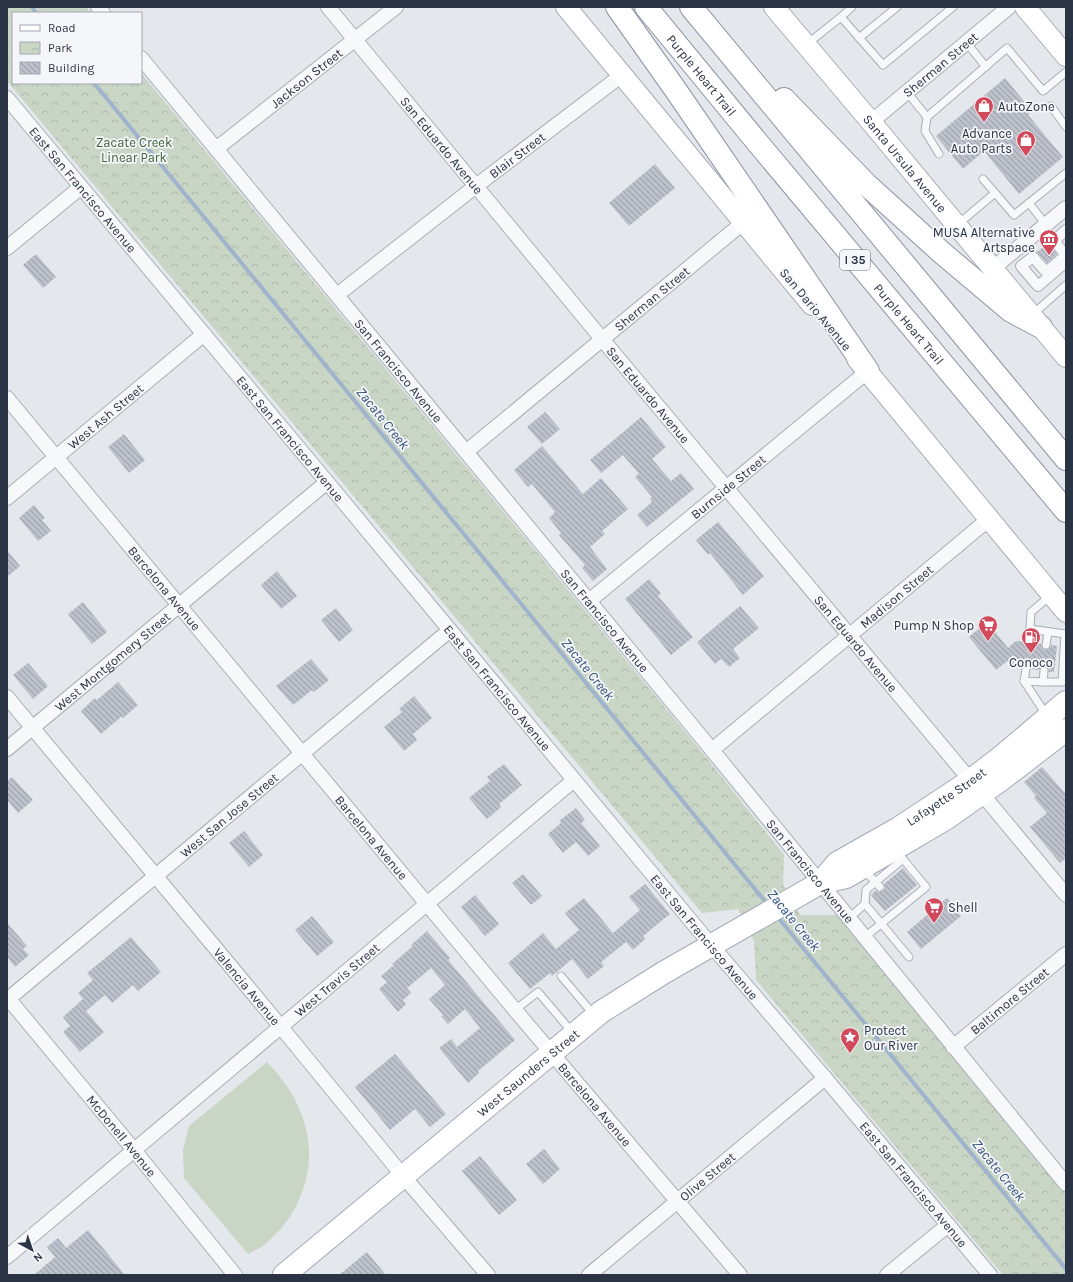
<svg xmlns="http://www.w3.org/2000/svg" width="1073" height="1282" viewBox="0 0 1073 1282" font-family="Karla,sans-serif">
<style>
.park{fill:url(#park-crowns)}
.garden{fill:#c9d6c5}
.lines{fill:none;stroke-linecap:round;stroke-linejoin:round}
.stream{stroke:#9fb4cc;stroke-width:4}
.building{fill:url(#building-back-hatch)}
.service-casing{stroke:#a9aeb7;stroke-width:9}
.pedestrian-casing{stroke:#a9aeb7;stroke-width:12}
.minor-casing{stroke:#a9aeb7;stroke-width:16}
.secondary-casing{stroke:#a9aeb7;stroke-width:22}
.primary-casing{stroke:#a3abb8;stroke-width:24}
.motorway-casing{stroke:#8b94a3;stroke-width:24}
.service{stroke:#f7f8fa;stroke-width:7}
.pedestrian{stroke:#f7f8fa;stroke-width:10}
.minor{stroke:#f7f8fa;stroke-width:14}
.secondary{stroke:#fff;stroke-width:20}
.primary{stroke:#fff;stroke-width:22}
.motorway{stroke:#fff;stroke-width:22}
.labels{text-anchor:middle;stroke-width:3.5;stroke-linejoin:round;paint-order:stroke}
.shield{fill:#f4f6f9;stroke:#676e7b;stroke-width:1}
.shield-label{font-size:12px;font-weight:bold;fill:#2b3445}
.street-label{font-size:13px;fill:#2b3445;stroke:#f4f6f9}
.poi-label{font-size:13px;fill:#2b3445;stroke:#f4f6f9;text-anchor:start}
.park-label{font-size:13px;fill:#3f6138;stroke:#f4f6f9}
.water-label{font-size:14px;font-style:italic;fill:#34527a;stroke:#f4f6f9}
</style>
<defs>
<pattern id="park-crowns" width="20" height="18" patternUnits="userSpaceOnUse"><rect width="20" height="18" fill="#c9d6c5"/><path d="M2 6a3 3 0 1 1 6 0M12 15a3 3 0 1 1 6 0" fill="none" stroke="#adb8ab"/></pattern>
<pattern id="building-back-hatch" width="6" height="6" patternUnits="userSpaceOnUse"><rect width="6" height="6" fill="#bbc0ca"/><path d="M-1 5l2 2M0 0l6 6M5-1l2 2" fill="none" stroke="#989da6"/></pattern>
</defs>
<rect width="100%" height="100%" fill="#e4e7ec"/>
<path class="park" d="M7 7H86L91 13H13V83H141V73L702 752 784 855 783 884 800 915H837L1066 1194V1275H1003L756 980 754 941 738 909 702 913 7 81Z"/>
<path class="garden" d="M267 1062C279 1075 290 1088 297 1104 305 1120 310 1140 309 1158 308 1191 290 1225 264 1245 259 1249 253 1251 248 1254L184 1178 183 1150 189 1126Z"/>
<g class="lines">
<g class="stream">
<path d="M32 7 36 13"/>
<path d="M94 83 768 905"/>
<path d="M776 915 1066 1269"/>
</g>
</g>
<g class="building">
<path d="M1005 78 1032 111 1028 115 1063 157 1019 194 984 151 963 169 936 136Z"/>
<path d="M655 164 675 188 629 226 609 203Z"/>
<path d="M1048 243 1057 254 1047 263 1037 252Z"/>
<path d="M36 254 56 277 43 288 23 265Z"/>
<path d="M545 412 560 429 542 444 527 427Z"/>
<path d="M641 417 666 447 652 459 671 481 681 473 694 489 647 527 637 515 652 502 650 499 652 497 635 477 639 474 623 455 601 473 590 460Z"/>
<path d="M124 434 145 460 129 473 108 447Z"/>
<path d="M542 446 583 494 601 478 628 509 602 531 605 534 590 547 607 569 593 581 582 568 585 565 559 535 561 533 549 518 555 512 532 484 528 487 514 470Z"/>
<path d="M34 505 45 518 42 520 51 531 38 541 19 518Z"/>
<path d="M718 522 764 576 743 595 710 553 708 555 696 540Z"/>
<path d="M7 550 20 566 7 577Z"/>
<path d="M277 571 297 596 281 609 261 585Z"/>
<path d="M649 579 661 593 658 596 693 637 671 655 625 599Z"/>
<path d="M83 602 107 632 92 644 68 614Z"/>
<path d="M740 606 759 628 733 649 740 658 729 667 721 659 715 664 697 642Z"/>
<path d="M336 608 353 630 339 642 321 620Z"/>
<path d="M987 622 1008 648 1016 641 1024 642 1025 646 1028 648 1032 647 1034 643 1041 644 1043 649 1046 650 1050 648 1051 645 1057 646 1054 672H1049L1048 669 1045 666 1042 667 1039 670 1031 669 1029 665 1026 664 1022 666 1021 668 1012 667 1007 661 996 670 969 637Z"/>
<path d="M311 659 329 680 314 692 312 690 293 705 276 686Z"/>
<path d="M28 663 48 686 33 699 13 675Z"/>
<path d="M118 682 138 705 123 718 122 716 101 734 81 711 95 698 97 700Z"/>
<path d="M414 696 432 718 413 734 417 740 404 751 384 727 402 712 399 709Z"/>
<path d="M504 764 522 785 499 804 501 807 487 819 469 798 490 781 487 777Z"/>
<path d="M1042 767 1066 794V858L1060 863 1030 827 1047 813 1034 798 1036 796 1024 782Z"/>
<path d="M12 777 33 800 18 813 7 800V781Z"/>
<path d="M576 808 585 820 581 823 600 846 588 856 576 842 563 853 548 834 561 823 559 821Z"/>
<path d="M244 831 263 855 249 867 229 843Z"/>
<path d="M903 868 917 885 885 911 871 895 876 890 879 892 883 891 885 888 884 884Z"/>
<path d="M523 874 542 896 531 905 512 883Z"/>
<path d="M645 884 670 914 643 936 645 939 633 950 626 942 601 962 604 966 588 979 572 959 552 976 550 973 530 989 508 963 543 933 556 949 579 930 565 913 584 898 613 933 640 910 629 897Z"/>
<path d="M475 895 499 924 485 936 461 907Z"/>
<path d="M947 898 961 916 921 949 907 932Z"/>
<path d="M312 916 334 942 317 956 295 930Z"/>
<path d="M7 923 27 946 23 949 29 955 15 967 7 957Z"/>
<path d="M427 931 450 958 448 960 515 1040 478 1071 479 1073 468 1083 439 1048 451 1039 457 1047 480 1028 465 1009 448 1024 441 1016 443 1015 429 999 445 985 431 968 407 988 411 993 403 1000 406 1004 398 1012 379 989 387 982 381 976 394 965 392 964 413 946 411 945Z"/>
<path d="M131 937 161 972 138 991 133 985 112 1003 105 995 86 1011 104 1032 80 1052 63 1032 70 1026 63 1017 83 999 78 993 93 980 87 973Z"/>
<path d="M395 1054 446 1114 430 1127 415 1109 390 1130 355 1087Z"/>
<path d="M544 1149 560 1169 543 1184 526 1164Z"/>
<path d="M480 1156 517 1200 499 1215 462 1171Z"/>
<path d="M88 1230 125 1275H34L55 1257 47 1247 58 1238 66 1248Z"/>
<path d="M367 1252 386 1275H339Z"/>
</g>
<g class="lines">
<defs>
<g id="service">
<path d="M852 7 841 17 883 65 953 7"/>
<path d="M859 38 897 7"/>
<path d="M966 42 986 67"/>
<path d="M807 44 841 17"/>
<path d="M906 91 927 117 1007 48 1043 91 1066 72"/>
<path d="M1051 106 1066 127"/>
<path d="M927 117 925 131 939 154"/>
<path d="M983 179 1014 215 1066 173"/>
<path d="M1029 203 1046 225"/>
<path d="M957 225 995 193"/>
<path d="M1033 314 1066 285"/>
<path d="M1029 643 1031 612 1050 596"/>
<path d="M1046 645 1048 632"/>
<path d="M1026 669 1024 681 1043 682H1062L1065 634 1030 629"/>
<path d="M1024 681 1047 716"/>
<path d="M1043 682 1044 671"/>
<path d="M864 870 880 887"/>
<path d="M865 904 909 957"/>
<path d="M849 918 865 904 866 890 903 859 926 887 865 937"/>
<path d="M561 976 594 1015"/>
<path d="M515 1010 538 992 572 1032"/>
</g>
<path id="pedestrian" d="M1066 230 1054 241 1066 255 1046 272 1033 257 1021 266 1038 286 1066 262"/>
<g id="minor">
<path d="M98 7 103 13"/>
<path id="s1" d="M328 7 602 339 971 781"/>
<path id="s2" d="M141 58 712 750 1066 1184"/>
<path id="s3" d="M7 98 327 482 711 945 825 1078 990 1275"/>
<path id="s4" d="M871 122 1009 7"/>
<path id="s5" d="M216 149 396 7"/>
<path d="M7 248 81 187"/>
<path d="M992 269 1066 208"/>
<path id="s6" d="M337 295 476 186 622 75"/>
<path id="s7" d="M7 398 515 1010 740 1275"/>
<path id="s8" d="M466 452 744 222"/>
<path id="s9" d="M7 498 204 334"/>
<path id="s10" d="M589 601 868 371"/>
<path id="s11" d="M7 697 281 1027 403 1176 488 1275"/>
<path id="s12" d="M7 749 327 482"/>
<path id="s13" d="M712 750 989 519"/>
<path d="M982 794 1066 895"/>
<path id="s14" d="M7 997 134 1150 235 1275"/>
<path id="s15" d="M7 1000 450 630"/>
<path id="s16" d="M953 1047 1066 954"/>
<path id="s17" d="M7 1257 574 780"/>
<path id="s18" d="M589 1275 825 1078"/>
<path d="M887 1275 948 1225"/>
</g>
<g id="secondary">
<path d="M566 7 812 305"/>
<path id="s19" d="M774 7 871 122 1066 357"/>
<path d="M1025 7 1066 56"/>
<path d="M857 359 1066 612"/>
</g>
<g id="primary">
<path id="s20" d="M820 883 837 863 899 828 967 783 1001 757 1066 702"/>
<path id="s21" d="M284 1275 601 1012 663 973 820 883 846 877 908 841 947 818 1002 779 1066 730"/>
</g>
<g id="motorway">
<path d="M617 7 675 89 868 371"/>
<path id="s22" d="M646 7 757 142 1066 511"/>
<path d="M691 7 1066 459"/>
<path d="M784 99 867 185 941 252 1011 311 1041 327"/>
</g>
</defs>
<use href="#service" class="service-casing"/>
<use href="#pedestrian" class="pedestrian-casing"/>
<use href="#minor" class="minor-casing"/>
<use href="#secondary" class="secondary-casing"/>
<use href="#primary" class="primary-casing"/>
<use href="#motorway" class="motorway-casing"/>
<use href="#service" class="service"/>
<use href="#pedestrian" class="pedestrian"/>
<use href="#minor" class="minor"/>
<use href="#secondary" class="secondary"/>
<use href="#primary" class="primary"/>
<use href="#motorway" class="motorway"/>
</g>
<defs>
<symbol id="shop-pin" viewBox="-11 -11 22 30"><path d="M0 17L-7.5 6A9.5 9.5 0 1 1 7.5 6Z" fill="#d1495b" stroke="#f4f6f9"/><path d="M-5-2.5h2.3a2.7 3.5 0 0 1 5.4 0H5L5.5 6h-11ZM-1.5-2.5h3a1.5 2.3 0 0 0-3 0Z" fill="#fff"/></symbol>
<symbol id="museum-pin" viewBox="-11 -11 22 30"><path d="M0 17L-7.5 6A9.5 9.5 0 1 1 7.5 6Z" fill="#d1495b" stroke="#f4f6f9"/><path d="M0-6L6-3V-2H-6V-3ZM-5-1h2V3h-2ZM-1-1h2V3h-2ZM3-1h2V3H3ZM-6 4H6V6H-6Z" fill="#fff"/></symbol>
<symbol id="supermarket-pin" viewBox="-11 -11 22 30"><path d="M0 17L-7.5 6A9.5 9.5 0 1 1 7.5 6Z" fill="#d1495b" stroke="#f4f6f9"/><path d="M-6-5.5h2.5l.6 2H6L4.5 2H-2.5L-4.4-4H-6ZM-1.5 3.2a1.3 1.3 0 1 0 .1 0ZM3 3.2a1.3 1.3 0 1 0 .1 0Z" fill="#fff"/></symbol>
<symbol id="fuel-pin" viewBox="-11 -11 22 30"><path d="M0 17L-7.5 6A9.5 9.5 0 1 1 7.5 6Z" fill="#d1495b" stroke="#f4f6f9"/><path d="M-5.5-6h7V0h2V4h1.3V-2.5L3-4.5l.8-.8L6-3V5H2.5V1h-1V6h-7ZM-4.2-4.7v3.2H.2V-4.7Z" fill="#fff"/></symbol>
<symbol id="sight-pin" viewBox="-11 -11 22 30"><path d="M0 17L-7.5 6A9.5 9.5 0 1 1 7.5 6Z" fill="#d1495b" stroke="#f4f6f9"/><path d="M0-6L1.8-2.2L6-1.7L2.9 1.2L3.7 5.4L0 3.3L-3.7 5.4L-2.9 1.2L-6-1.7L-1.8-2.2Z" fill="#fff"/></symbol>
</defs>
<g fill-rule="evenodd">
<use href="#shop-pin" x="973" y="95" width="22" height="30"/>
<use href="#shop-pin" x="1015" y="129" width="22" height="30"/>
<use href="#museum-pin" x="1038" y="228" width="22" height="30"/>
<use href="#supermarket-pin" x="977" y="614" width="22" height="30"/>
<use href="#fuel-pin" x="1020" y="626" width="22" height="30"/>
<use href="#supermarket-pin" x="923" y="896" width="22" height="30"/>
<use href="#sight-pin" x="839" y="1026" width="22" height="30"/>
</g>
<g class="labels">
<rect class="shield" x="840" y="250" width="30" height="20" rx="3"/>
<g class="shield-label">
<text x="855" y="264">I 35</text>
</g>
<g class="street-label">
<text dy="5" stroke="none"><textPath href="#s4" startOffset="90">Sherman Street</textPath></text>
<text dy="5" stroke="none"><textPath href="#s22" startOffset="88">Purple Heart Trail</textPath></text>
<text dy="5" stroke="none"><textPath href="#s5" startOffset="115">Jackson Street</textPath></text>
<text dy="5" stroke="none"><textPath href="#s1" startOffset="179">San Eduardo Avenue</textPath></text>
<text dy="5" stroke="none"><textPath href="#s6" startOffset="228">Blair Street</textPath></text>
<text dy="5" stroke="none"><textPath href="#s19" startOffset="204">Santa Ursula Avenue</textPath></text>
<text dy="5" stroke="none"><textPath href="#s3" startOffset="119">East San Francisco Avenue</textPath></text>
<text dy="5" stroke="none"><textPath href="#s8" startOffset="241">Sherman Street</textPath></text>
<text transform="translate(816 309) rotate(50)" y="5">San Dario Avenue</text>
<text dy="5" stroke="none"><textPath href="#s22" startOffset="412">Purple Heart Trail</textPath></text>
<text dy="5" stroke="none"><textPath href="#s2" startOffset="405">San Francisco Avenue</textPath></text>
<text dy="5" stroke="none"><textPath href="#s1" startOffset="503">San Eduardo Avenue</textPath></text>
<text dy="5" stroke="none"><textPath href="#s9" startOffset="128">West Ash Street</textPath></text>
<text dy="5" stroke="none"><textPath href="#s3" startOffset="443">East San Francisco Avenue</textPath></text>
<text dy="5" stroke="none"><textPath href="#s10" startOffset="180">Burnside Street</textPath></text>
<text dy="5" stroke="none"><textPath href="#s7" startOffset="247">Barcelona Avenue</textPath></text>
<text dy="5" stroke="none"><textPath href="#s13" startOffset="240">Madison Street</textPath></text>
<text dy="5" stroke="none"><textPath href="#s2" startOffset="729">San Francisco Avenue</textPath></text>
<text dy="5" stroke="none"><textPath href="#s1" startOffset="827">San Eduardo Avenue</textPath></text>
<text dy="5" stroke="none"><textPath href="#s12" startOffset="137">West Montgomery Street</textPath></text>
<text dy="5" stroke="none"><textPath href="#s3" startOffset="767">East San Francisco Avenue</textPath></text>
<text dy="5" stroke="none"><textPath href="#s20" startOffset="154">Lafayette Street</textPath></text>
<text dy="5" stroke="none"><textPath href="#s15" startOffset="289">West San Jose Street</textPath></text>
<text dy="5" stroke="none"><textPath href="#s7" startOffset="571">Barcelona Avenue</textPath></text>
<text dy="5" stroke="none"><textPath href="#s2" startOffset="1053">San Francisco Avenue</textPath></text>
<text dy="5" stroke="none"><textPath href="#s3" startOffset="1091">East San Francisco Avenue</textPath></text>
<text dy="5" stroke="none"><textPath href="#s17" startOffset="431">West Travis Street</textPath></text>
<text dy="5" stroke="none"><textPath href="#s11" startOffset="376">Valencia Avenue</textPath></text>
<text dy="5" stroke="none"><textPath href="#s16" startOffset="73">Baltimore Street</textPath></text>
<text dy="5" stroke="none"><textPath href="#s21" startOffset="317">West Saunders Street</textPath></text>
<text dy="5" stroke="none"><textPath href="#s7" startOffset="919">Barcelona Avenue</textPath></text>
<text dy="5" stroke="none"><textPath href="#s14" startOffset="180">McDonell Avenue</textPath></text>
<text dy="5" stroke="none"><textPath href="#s18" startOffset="154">Olive Street</textPath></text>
<text dy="5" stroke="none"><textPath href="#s3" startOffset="1415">East San Francisco Avenue</textPath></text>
</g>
<g class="poi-label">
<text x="998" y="111">AutoZone</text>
<text x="1012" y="138" text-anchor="end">Advance<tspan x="1012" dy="15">Auto Parts</tspan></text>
<text x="1035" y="237" text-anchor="end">MUSA Alternative<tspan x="1035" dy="15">Artspace</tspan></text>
<text x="974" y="630" text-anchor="end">Pump N Shop</text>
<text x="1031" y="667" text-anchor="middle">Conoco</text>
<text x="948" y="912">Shell</text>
<text x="864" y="1035">Protect<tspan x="864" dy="15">Our River</tspan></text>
</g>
<g class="park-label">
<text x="134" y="147">Zacate Creek<tspan x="134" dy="15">Linear Park</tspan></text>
</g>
<g class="water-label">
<text transform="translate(383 418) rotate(51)" y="5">Zacate Creek</text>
<text transform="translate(588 669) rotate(51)" y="5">Zacate Creek</text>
<text transform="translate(794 920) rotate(51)" y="5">Zacate Creek</text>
<text transform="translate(999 1170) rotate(51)" y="5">Zacate Creek</text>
</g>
</g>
<rect width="1073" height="1282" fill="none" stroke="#2b3445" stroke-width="16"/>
<rect x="12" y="12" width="130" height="72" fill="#f4f6f9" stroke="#a4a8b1"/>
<rect x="20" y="25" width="20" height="6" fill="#ffffff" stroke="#a4a8b1"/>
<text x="48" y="32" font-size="12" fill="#2b3445">Road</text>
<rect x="20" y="42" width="20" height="12" fill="url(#park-crowns)" stroke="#a4a8b1"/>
<text x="48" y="52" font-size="12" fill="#2b3445">Park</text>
<rect x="20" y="62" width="20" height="12" fill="url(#building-back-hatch)" stroke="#a4a8b1"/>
<text x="48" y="72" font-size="12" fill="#2b3445">Building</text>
<g transform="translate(32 1250) rotate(140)" stroke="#f4f6f9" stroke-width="3" paint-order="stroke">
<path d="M0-3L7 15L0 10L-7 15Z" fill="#2b3445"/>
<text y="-6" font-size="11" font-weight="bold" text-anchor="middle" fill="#2b3445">N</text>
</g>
</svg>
